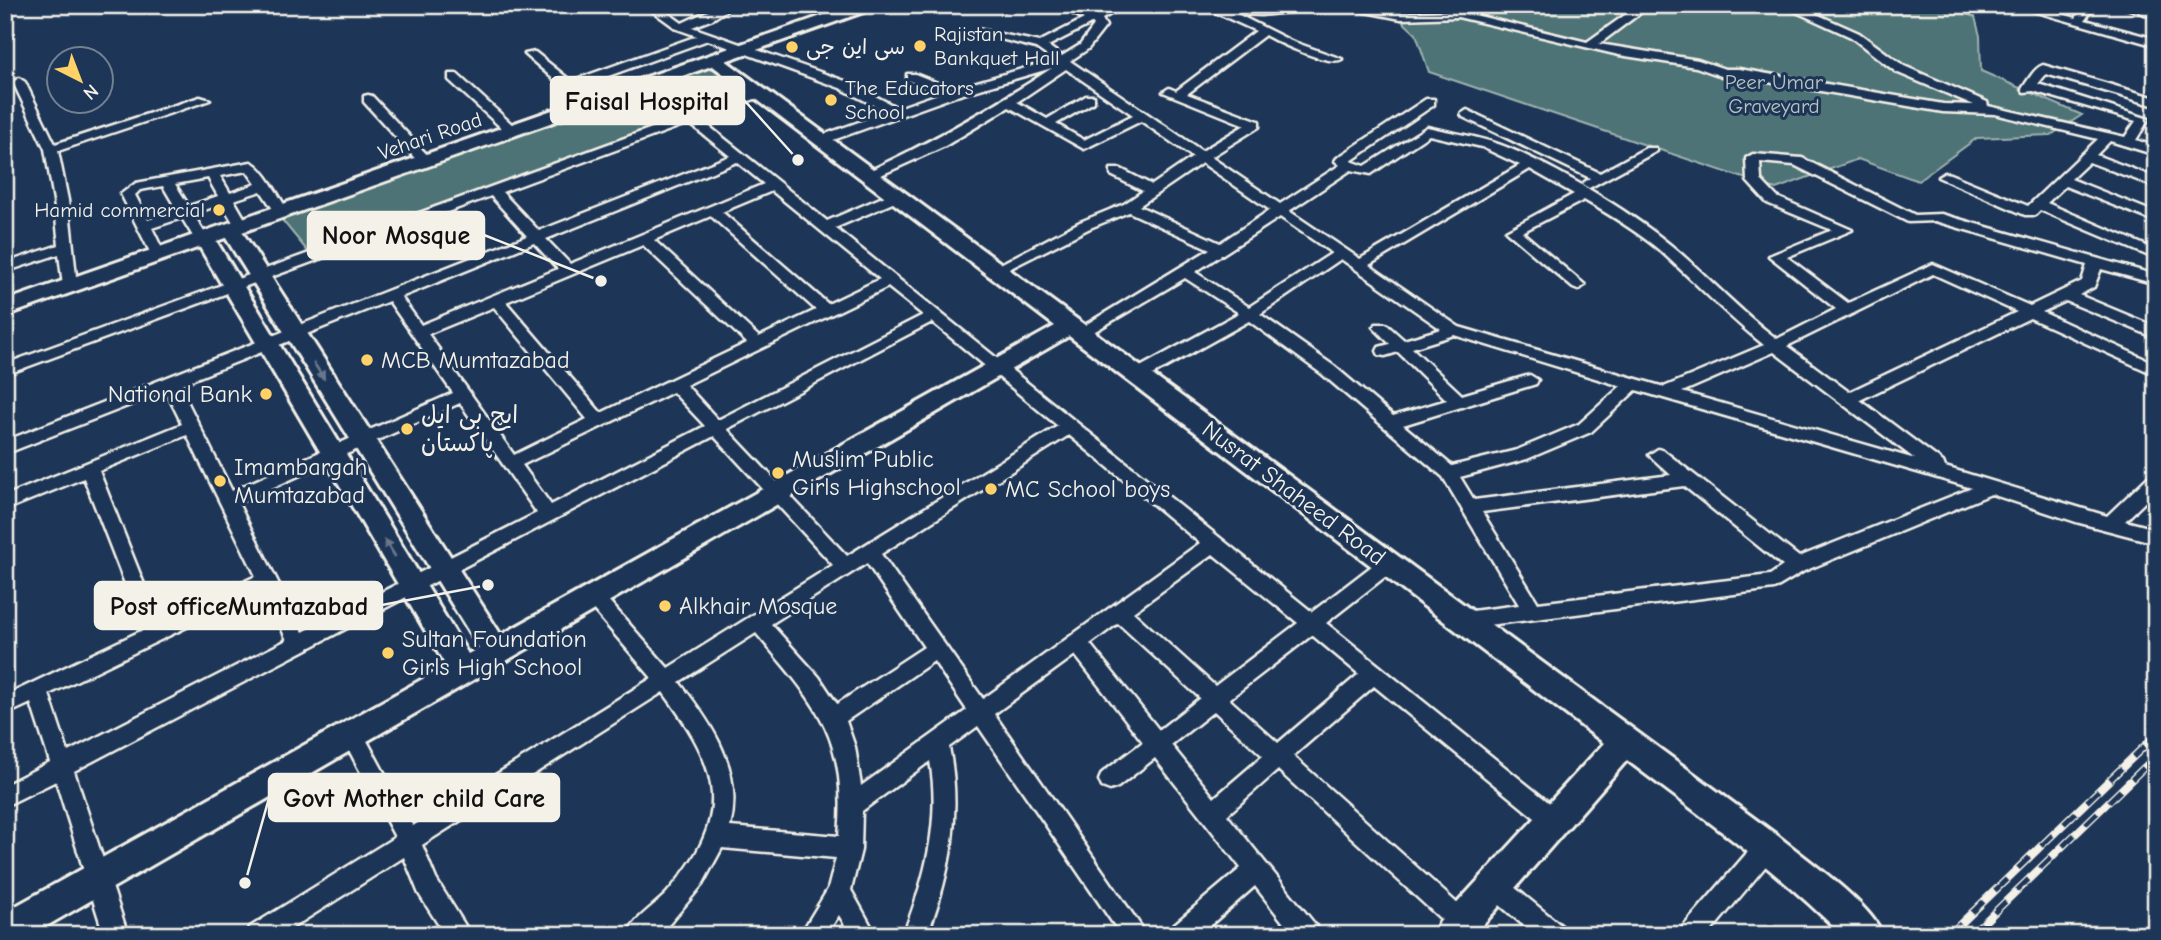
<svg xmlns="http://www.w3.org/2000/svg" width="2161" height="940" viewBox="0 0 2161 940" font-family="'Comic Neue','Playpen Sans Arabic',sans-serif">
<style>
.green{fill:#4d7376;stroke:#a0b2af;stroke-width:2}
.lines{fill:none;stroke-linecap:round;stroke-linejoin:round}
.street-casing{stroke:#f4f1e8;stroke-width:5}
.secondary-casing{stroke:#f4f1e8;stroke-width:6}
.primary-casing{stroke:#f4f1e8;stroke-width:6}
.street{fill:#1d3557;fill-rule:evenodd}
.secondary{fill:#1d3557;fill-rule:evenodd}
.primary{fill:#1d3557;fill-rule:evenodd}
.rail-casing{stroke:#f4f1e8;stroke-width:8}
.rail{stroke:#1d3557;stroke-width:5;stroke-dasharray:16;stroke-linecap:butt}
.oneway{fill:#68778a}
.poi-dot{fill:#ffd166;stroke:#1d3557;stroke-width:2.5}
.labels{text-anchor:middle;stroke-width:6;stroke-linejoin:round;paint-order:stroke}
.far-poi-label{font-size:21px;fill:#f4f1e8;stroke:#1d3557;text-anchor:start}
.far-park-label{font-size:21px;fill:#bac5c0;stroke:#1d3557}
.far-street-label{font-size:21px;fill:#f4f1e8;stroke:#1d3557}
.poi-label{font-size:24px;fill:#f4f1e8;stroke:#1d3557;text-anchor:start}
.street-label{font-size:24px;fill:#f4f1e8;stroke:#1d3557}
.leader{fill:none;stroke:#f4f1e8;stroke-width:2.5}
.callout-dot{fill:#f4f1e8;stroke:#1d3557;stroke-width:2.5}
.callout{fill:#f4f1e8;stroke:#f4f1e8;stroke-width:2.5}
.callout-label{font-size:26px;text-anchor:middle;font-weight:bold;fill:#111}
</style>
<rect width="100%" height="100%" fill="#1d3557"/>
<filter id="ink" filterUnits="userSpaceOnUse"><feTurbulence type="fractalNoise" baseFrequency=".0143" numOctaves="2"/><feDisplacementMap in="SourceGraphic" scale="14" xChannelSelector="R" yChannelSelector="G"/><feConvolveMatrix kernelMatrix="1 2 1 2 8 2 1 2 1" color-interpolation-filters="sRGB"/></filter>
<g filter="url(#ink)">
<g class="green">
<path d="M1385 5H1939L1975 17 1980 36 1981 71 2082 115 2051 135 1977 138 1918 181 1858 159 1776 189 1429 72 1416 34Z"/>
<path d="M709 66 745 92 309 253 282 220Z"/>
</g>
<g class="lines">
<defs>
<g id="street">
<path d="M644 5H657L682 23 721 5H734L713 19 692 27 848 82 898 108 941 93 907 80V74H915L953 89 1053 60 1036 48 977 33V29L1039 42 1084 19 1055 5H1070L1092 15 1112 5H1126L1102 19 1106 26 1088 49 1070 61 1202 151 1245 125 1163 92 1169 88 1176 91 1256 31 1199 5H1215L1226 10 1231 7 1261 9 1293 5H1363L1401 13 1458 11 1587 42 1639 5H1651L1599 44 1698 60 1725 69H1739L1943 104 1974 105 1896 72 1851 37 1781 5H1796L1859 33 1904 66 1987 102 1988 106 2125 137 2136 121 2033 91 2024 92 2022 89C2027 82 2034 68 2043 65L2156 98V106L2046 74 2038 84 2149 119 2136 140 2156 147V155L2110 141 2096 155 2156 178V187L2089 162 2071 179 2156 213V222L2065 186 2047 203 2156 250V259L2040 210 2035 215H2025L1938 177 1945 173 1950 174 2028 206 2098 139 1995 114 1943 112 1739 77H1724L1696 67 1619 55 1458 17 1401 19 1355 10 1326 8 1261 15 1237 14 1291 41 1342 59C1330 67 1279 43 1265 35L1187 94 1259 121V127L1211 157 1280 204 1340 165 1335 161 1337 158 1426 99H1434V105L1351 161 1365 166 1427 127C1448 132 1469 135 1489 141 1543 158 1630 211 1673 247 1709 277 1739 311 1777 339L1836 309 1769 256 1832 230 1767 203 1747 181 1746 158 1753 154 1802 158 1915 215 1941 214 2156 275V284L2101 269 2094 287 2079 295 2156 327V338L2066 301 2042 312 2156 364V375L2030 318 1860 400 1943 462 1945 467 2107 516 2150 475 2156 474V491L2125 521 2156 529V543L2076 522 1991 494 1804 571 1774 589 1464 628 1457 626 1454 620 1457 614 1464 612 1519 605 1443 477 1322 374 1249 321 1143 380H1131L1129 376 1131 372 1239 313 1185 278 1085 337H1075L1072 333 1210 249 1129 212 1090 228 1001 273 996 274 989 270 1080 222 1124 204 1143 191 1111 175V169H1121L1152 185 1193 157 1141 121 1084 149 1009 107 945 146 870 180 865 179V173C933 141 990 109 1052 68L956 96 822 144 817 143V137L887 112 840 88 708 40 578 87 597 103 591 107 565 89 525 54 535 52 571 81 697 36 677 29ZM1093 23 1094 26 1080 45 1062 56 1048 46ZM1066 69 1133 115 1084 140 1056 124 1094 102V96H1086L1047 119 1017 102ZM1429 135 1482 147 1520 165 1360 259 1289 211 1351 170 1371 174ZM1760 162 1794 165 1908 222 1935 221 2087 265 2082 281 2030 306 1933 264 1848 303 1787 257 1852 230 1777 197 1761 180ZM1202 163 1270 210 1220 243 1139 206ZM1530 169 1574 194 1506 231 1573 288 1578 290 1585 285 1522 232 1584 200C1612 216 1640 233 1664 254 1698 285 1728 317 1764 345L1664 387 1459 327 1369 265ZM1280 217 1332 253 1249 307 1195 272ZM1341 259 1441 329 1404 340 1386 324H1376L1373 327 1390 344 1379 347 1377 351 1379 355 1385 356 1398 352 1447 400 1393 416 1334 366 1260 314ZM1933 274 2017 312 1849 392 1787 346ZM1454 335 1621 386 1579 424 1517 450 1452 466 1403 425 1536 384 1538 380 1530 375 1462 395 1412 348ZM1774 352 1915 459 1682 392ZM1636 390 1972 488 1799 557 1664 451 1658 449 1649 455 1671 475 1474 500 1460 477 1527 459 1591 432ZM1684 486 1783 566 1770 575 1538 603 1482 512Z"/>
<path d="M1001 5H1015L1005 10 1001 9Z"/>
<path d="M2012 5H2030L2076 18 2084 5H2095L2085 20 2156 39V46Z"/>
<path d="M2117 5H2135L2156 11V18Z"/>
<path d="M449 74H457L516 128V134H508L449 80Z"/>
<path d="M19 78 25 82 55 144 200 97 210 100 58 151 68 200 77 286 75 289H65L63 286 59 254 5 272V263L59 245 54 200 45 149 13 82Z"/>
<path d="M759 89 763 90V96L700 119 827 221 892 193H902V199L835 228 1312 612 1381 559 1388 557 1395 559 1397 564 1395 569 1326 623 1562 813 1565 820 1562 827 1554 830 1546 827 1374 686 1293 756 1470 915 1474 923 1470 931 1462 935 1454 931 1278 770 1227 815 1317 927 1320 935H1293L1255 886 1199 935H1168L1171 927 1241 868 1155 758 1118 787 1110 790 1102 787 1099 780 1102 773 1143 742 1075 655 994 714 1147 935H1121L978 726 949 747C962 812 951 873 927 935H903C925 880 941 820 930 761L862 811 861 850 851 890 876 935H851L839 915 826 935H800L828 889 836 858 722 848 702 885 665 929 658 935H627C634 918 655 906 667 893 735 815 720 769 663 692L422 845 436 879 471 935H445L419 894 404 857 281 935H247L250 927 395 837 340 733 343 726 351 724 359 726 413 826 652 678 586 601 583 596 586 591 593 588 600 591 668 668 833 565 714 436 74 771 128 935H104L56 781 5 806V785L50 762 31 703 5 715V696L143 630 84 478 5 510V496L182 424 166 391 5 454V441L527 236 491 196 5 375V364ZM689 123 730 156 539 231 502 192ZM737 162 764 184 570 264 546 239ZM772 191 880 279 828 304 722 212ZM711 216 816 310 759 337 654 240ZM534 243 558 269 421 325 401 297ZM643 245 747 343 601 413 506 302ZM888 287 923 315 718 420 686 385ZM389 301 453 393 232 491 179 385ZM494 307 587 419 514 455 428 334ZM932 322 1058 426 847 556 727 429ZM673 392 705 426 551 505 522 465ZM460 403 537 513 303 632 238 503ZM187 435 256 576 159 622 99 471ZM1069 435 1200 543 983 699 881 554ZM1213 554 1298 623 1215 686 1133 612ZM867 563 924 647 837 704 819 677 771 624ZM263 590 287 640 68 752 49 694ZM1118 623 1200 698 1159 730 1090 644ZM756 633C817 705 848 736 839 836L730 827C744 771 713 725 679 682ZM1312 635 1359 674 1278 743 1229 699ZM934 661 967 710 861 786 855 747 846 721ZM1214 711 1263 756 1214 798 1171 745Z"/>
<path d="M368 95 372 96 431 159V165H421L364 102V96Z"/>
<path d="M1467 110 1600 173 1646 148H1656L1657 151 1589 188 1582 184 1590 178 1463 117 1461 114Z"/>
<path d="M251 162C264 167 280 199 289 212L287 215H277L261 191 234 200 249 226 247 229H237L222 204 193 214 209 240 207 243H197L182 218 152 228 165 255 163 258H153L121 194 136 183ZM247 171 256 184 230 193 220 176ZM208 178 218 196 189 206 175 184ZM163 186 177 210 148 220 135 195 140 190Z"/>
<path d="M1767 836 1775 839 1778 847 1775 855 1708 935H1680L1683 927 1759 839Z"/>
<path d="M1495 875 1503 878 1563 927 1566 935H1535L1487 894 1483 886 1487 878Z"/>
</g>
<path id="secondary" d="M715 55 721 57 1778 836C1807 860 1869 902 1883 935H1842C1776 869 1701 816 1627 760L1474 935H1434L1439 923 1604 743 1069 336 31 935H5V912L446 666 195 239 198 235H212L215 239 468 654 479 648 221 230 224 226H238L241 230 501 635 1055 326 709 63 707 60 709 57Z"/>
<path id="primary" d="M853 5H877L875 8 5 316V301Z"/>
</defs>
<use href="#street" class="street-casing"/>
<use href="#secondary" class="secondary-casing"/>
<use href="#primary" class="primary-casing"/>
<use href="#street" class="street"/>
<use href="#secondary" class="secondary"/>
<use href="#primary" class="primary"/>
<defs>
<g id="rail">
<path d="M1949 935 2156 735"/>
<path d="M1971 935 2156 756"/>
</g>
</defs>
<use href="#rail" class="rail-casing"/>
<use href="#rail" class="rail"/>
</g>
<defs><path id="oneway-solid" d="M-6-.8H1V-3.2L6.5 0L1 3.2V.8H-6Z" transform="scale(1.75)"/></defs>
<g class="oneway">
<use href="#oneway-solid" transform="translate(319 371) rotate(57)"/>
<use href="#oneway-solid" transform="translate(390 548) rotate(-121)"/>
</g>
</g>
<g class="poi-dot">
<circle cx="920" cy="46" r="7"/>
<circle cx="792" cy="47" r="7"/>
<circle cx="831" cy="100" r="7"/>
<circle cx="219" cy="210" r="7"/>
<circle cx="367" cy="360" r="7"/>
<circle cx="266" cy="394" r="7"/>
<circle cx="407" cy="429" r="7"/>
<circle cx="778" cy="473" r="7"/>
<circle cx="220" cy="481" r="7"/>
<circle cx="991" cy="489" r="7"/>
<circle cx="665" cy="606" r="7"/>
<circle cx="388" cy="653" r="7"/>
</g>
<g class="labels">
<g class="far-poi-label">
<text x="934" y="41">Rajistan<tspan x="934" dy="24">Bankquet Hall</tspan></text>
<text x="806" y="54">سی این جی</text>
<text x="845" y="95">The Educators<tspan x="845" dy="24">School</tspan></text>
<text x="205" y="217" text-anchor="end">Hamid commercial</text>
</g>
<g class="far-park-label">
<text x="1774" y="89">Peer Umar<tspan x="1774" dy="24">Graveyard</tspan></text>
</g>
<g class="far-street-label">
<text transform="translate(430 136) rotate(-19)" y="7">Vehari Road</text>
</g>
<g class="poi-label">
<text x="381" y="368">MCB Mumtazabad</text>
<text x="252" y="402" text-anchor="end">National Bank</text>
<text x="421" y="423">ایچ بی ایل<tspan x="421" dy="28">پاکستان</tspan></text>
<text x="792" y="467">Muslim Public<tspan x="792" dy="28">Girls Highschool</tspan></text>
<text x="234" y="475">Imambargah<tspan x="234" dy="28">Mumtazabad</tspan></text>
<text x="1005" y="497">MC School boys</text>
<text x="679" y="614">Alkhair Mosque</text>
<text x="402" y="647">Sultan Foundation<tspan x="402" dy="28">Girls High School</tspan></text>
</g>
<g class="street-label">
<text transform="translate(1294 493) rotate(37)" y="8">Nusrat Shaheed Road</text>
</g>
</g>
<path class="leader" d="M798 160L744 100M601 281L484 235M488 585L382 605M245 883L269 798"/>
<g class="callout-dot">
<circle cx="798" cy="160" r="7"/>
<circle cx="601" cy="281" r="7"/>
<circle cx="488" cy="585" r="7"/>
<circle cx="245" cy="883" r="7"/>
</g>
<g class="callout">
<rect x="551" y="77" width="193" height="47" rx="7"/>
<rect x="308" y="212" width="176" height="47" rx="7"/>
<rect x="95" y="582" width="287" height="47" rx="7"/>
<rect x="269" y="774" width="290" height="47" rx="7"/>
</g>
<g class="callout-label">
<text x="647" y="110">Faisal Hospital</text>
<text x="396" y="244">Noor Mosque</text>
<text x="239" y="615">Post officeMumtazabad</text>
<text x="414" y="807">Govt Mother child Care</text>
</g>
<rect width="2161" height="940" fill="none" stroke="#1d3557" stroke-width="28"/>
<rect x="14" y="14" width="2133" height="912" fill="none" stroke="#f4f1e8" stroke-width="2.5" filter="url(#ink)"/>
<g transform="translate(80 80) rotate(138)"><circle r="33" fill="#1d3557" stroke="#738091" stroke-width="2"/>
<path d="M0-5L12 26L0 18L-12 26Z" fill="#ffd166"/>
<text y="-10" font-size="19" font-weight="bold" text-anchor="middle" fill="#f4f1e8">N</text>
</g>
</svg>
